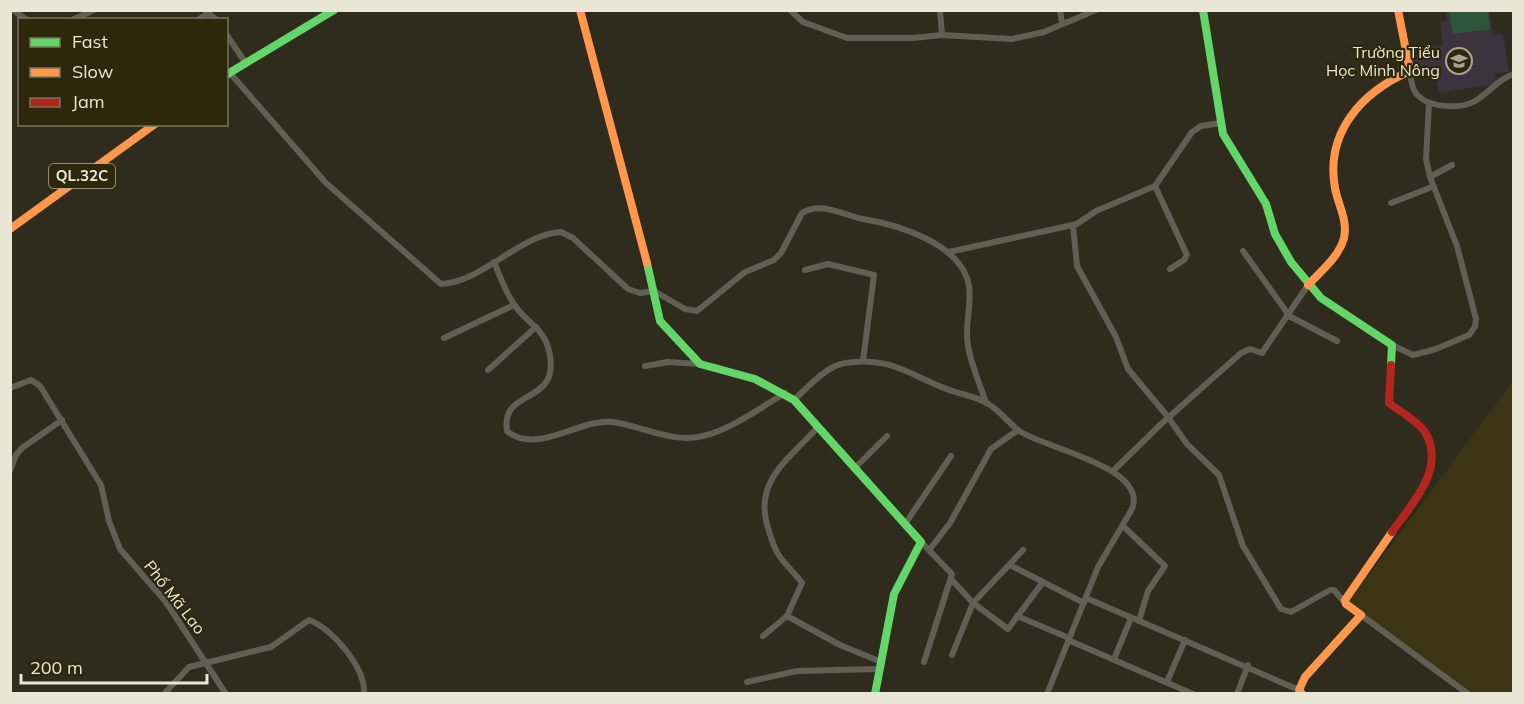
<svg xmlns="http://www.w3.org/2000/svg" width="1524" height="704" viewBox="0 0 1524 704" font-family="Mulish,sans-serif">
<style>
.built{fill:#3c3514}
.education{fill:#3d333e}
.green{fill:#2c563a}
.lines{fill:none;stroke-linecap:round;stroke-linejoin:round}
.street{stroke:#615e54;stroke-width:6}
.fast{stroke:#63d668;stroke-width:8}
.slow{stroke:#ff974d;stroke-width:8}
.jam{stroke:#b3261e;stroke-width:8}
.labels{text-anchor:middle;stroke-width:4.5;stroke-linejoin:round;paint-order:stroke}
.shield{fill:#2d270b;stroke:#b1ad99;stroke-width:1.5}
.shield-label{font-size:15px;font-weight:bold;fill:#eae6d6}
.poi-label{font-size:16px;fill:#eae6d6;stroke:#2d270b;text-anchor:end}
.street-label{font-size:16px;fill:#eae6d6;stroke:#2d270b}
</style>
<rect width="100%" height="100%" fill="#2f2c1e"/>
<path class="built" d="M1513 381V693H1470L1348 603Z"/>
<path class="education" d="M1446 11H1489L1493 35 1503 34 1509 72 1495 74 1496 84 1439 93 1436 73 1414 77 1410 50 1443 45 1440 22 1447 20Z"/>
<path class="green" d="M1449 11H1488L1490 29 1453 34Z"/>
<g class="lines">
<g class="street">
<path d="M13 10 27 20"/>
<path d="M790 10 803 22 847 38H913L942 35 1012 39 1044 32 1096 10"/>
<path d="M940 10 942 35"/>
<path d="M1060 10 1062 23"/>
<path d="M72 20 94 10"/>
<path d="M198 20 208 13 217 20"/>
<path d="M226 34 245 62"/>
<path d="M1410 71C1411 77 1411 84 1414 90 1423 108 1459 110 1475 101 1489 93 1498 79 1514 74"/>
<path d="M230 73 326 183 441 284C483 282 520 234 561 232L573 238 628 289 640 293 654 291 685 309 697 311 745 272 774 260 781 253 802 213C821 201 843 215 863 219 899 225 962 244 969 286 972 306 964 326 968 346 971 365 980 384 986 403"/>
<path d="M1430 177 1452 165"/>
<path d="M1155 186 1187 255 1184 260 1170 269"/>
<path d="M1391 203 1432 187"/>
<path d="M1073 225 1077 266 1116 337 1128 369 1168 417 1187 444 1219 475 1243 546 1281 609 1291 612 1330 590H1334L1346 604"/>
<path d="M1243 251 1288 314"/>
<path d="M949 252 1077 224 1096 211 1155 186 1192 132 1201 126 1221 123"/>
<path d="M494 262C500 276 505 292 514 304 523 320 543 328 548 347 565 408 500 385 507 431 536 456 580 418 613 422 642 426 673 444 703 436 732 429 760 408 785 393"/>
<path d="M805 270 828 264 874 275 863 361"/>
<path d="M1287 315 1337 341"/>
<path d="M444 338 514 305"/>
<path d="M1392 345 1413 355 1436 349 1469 335 1475 327 1476 319 1457 246 1430 177 1426 159 1429 103"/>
<path d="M645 366 668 362 700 364"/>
<path d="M488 370 536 327"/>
<path d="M10 388 31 380 40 386 101 485 109 521 120 549 166 602 226 694"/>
<path d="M794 400C808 387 826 366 845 363 888 356 907 373 944 388 958 394 975 396 987 403 999 410 1008 422 1018 430 1041 448 1149 466 1132 509L1098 567 1047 694"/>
<path d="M854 469 887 436"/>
<path d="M10 471 16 455 22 448 62 420"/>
<path d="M1113 471 1160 425 1241 353 1250 349 1262 353 1308 285"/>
<path d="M905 524 951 456"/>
<path d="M1123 526 1165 566 1148 591 1139 621"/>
<path d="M921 542 952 574 924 662"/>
<path d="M930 549 950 523 991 449 1018 430"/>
<path d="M1010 565 1084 603"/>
<path d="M951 579 973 603 1008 629 1043 582"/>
<path d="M1086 598 1299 690"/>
<path d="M1361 615 1468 694"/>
<path d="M787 616 840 645 879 661"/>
<path d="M1017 616 1069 638"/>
<path d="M763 636 787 616 802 583C795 573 785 565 778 554 773 546 771 537 768 528 753 481 789 459 818 427"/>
<path d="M1068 640 1193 694"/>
<path d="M952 655 973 603 1023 550"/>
<path d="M1114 659 1131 618"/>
<path d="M747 682 797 671 878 669"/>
<path d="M1167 682 1185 640"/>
<path d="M164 694 189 667 271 647 309 620C332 628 366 668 364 694"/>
<path d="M1237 694 1248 665"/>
</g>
<g class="fast">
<path d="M1203 10 1223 134 1266 204 1275 234 1291 262 1321 298 1392 345 1391 365"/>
<path d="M226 75 334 10"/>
<path d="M647 263 660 321 700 364 755 379 794 400 921 542 894 594 875 694"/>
</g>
<g class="slow">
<path d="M580 10 647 263"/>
<path d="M10 229 155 124"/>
<path d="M1308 285C1321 271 1339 257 1344 238 1348 220 1338 205 1335 188 1325 132 1362 92 1410 71L1398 10"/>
<path d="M1302 694 1299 690 1305 677 1361 615 1346 604 1345 600 1392 532"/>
</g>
<path class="jam" d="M1391 365 1389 403C1399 411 1418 421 1425 432 1447 468 1411 505 1392 532"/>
</g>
<defs>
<symbol id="school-ring" viewBox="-11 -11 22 22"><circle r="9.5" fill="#2d270b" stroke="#a9a596" stroke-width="1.5"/><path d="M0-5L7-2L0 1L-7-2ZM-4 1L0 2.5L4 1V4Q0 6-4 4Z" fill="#a9a596"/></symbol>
</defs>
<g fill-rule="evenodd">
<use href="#school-ring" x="1444" y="46" width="30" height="30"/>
</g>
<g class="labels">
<rect class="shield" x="49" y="164" width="66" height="24" rx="4.5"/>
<g class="shield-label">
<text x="82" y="181">QL.32C</text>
</g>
<g class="poi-label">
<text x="1440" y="58">Trường Tiểu<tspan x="1440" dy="18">Học Minh Nông</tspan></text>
</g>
<g class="street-label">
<text transform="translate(175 597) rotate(52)" y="6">Phố Mã Lao</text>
</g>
</g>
<rect width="1524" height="704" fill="none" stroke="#eae6d6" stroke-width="24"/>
<rect x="18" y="18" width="210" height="108" fill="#2d270b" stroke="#79735c" stroke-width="1.5"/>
<rect x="30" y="38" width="30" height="9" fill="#63d668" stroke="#79735c" stroke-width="1.5"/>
<text x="72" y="48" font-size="18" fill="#eae6d6">Fast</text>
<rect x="30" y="68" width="30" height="9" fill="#ff974d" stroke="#79735c" stroke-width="1.5"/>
<text x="72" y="78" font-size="18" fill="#eae6d6">Slow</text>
<rect x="30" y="98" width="30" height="9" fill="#b3261e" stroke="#79735c" stroke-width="1.5"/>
<text x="72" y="108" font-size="18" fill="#eae6d6">Jam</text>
<path d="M21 674v9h186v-9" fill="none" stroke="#eae6d6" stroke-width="3"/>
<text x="30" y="674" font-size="18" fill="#eae6d6" stroke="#2d270b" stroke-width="4.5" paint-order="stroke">200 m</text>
</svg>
